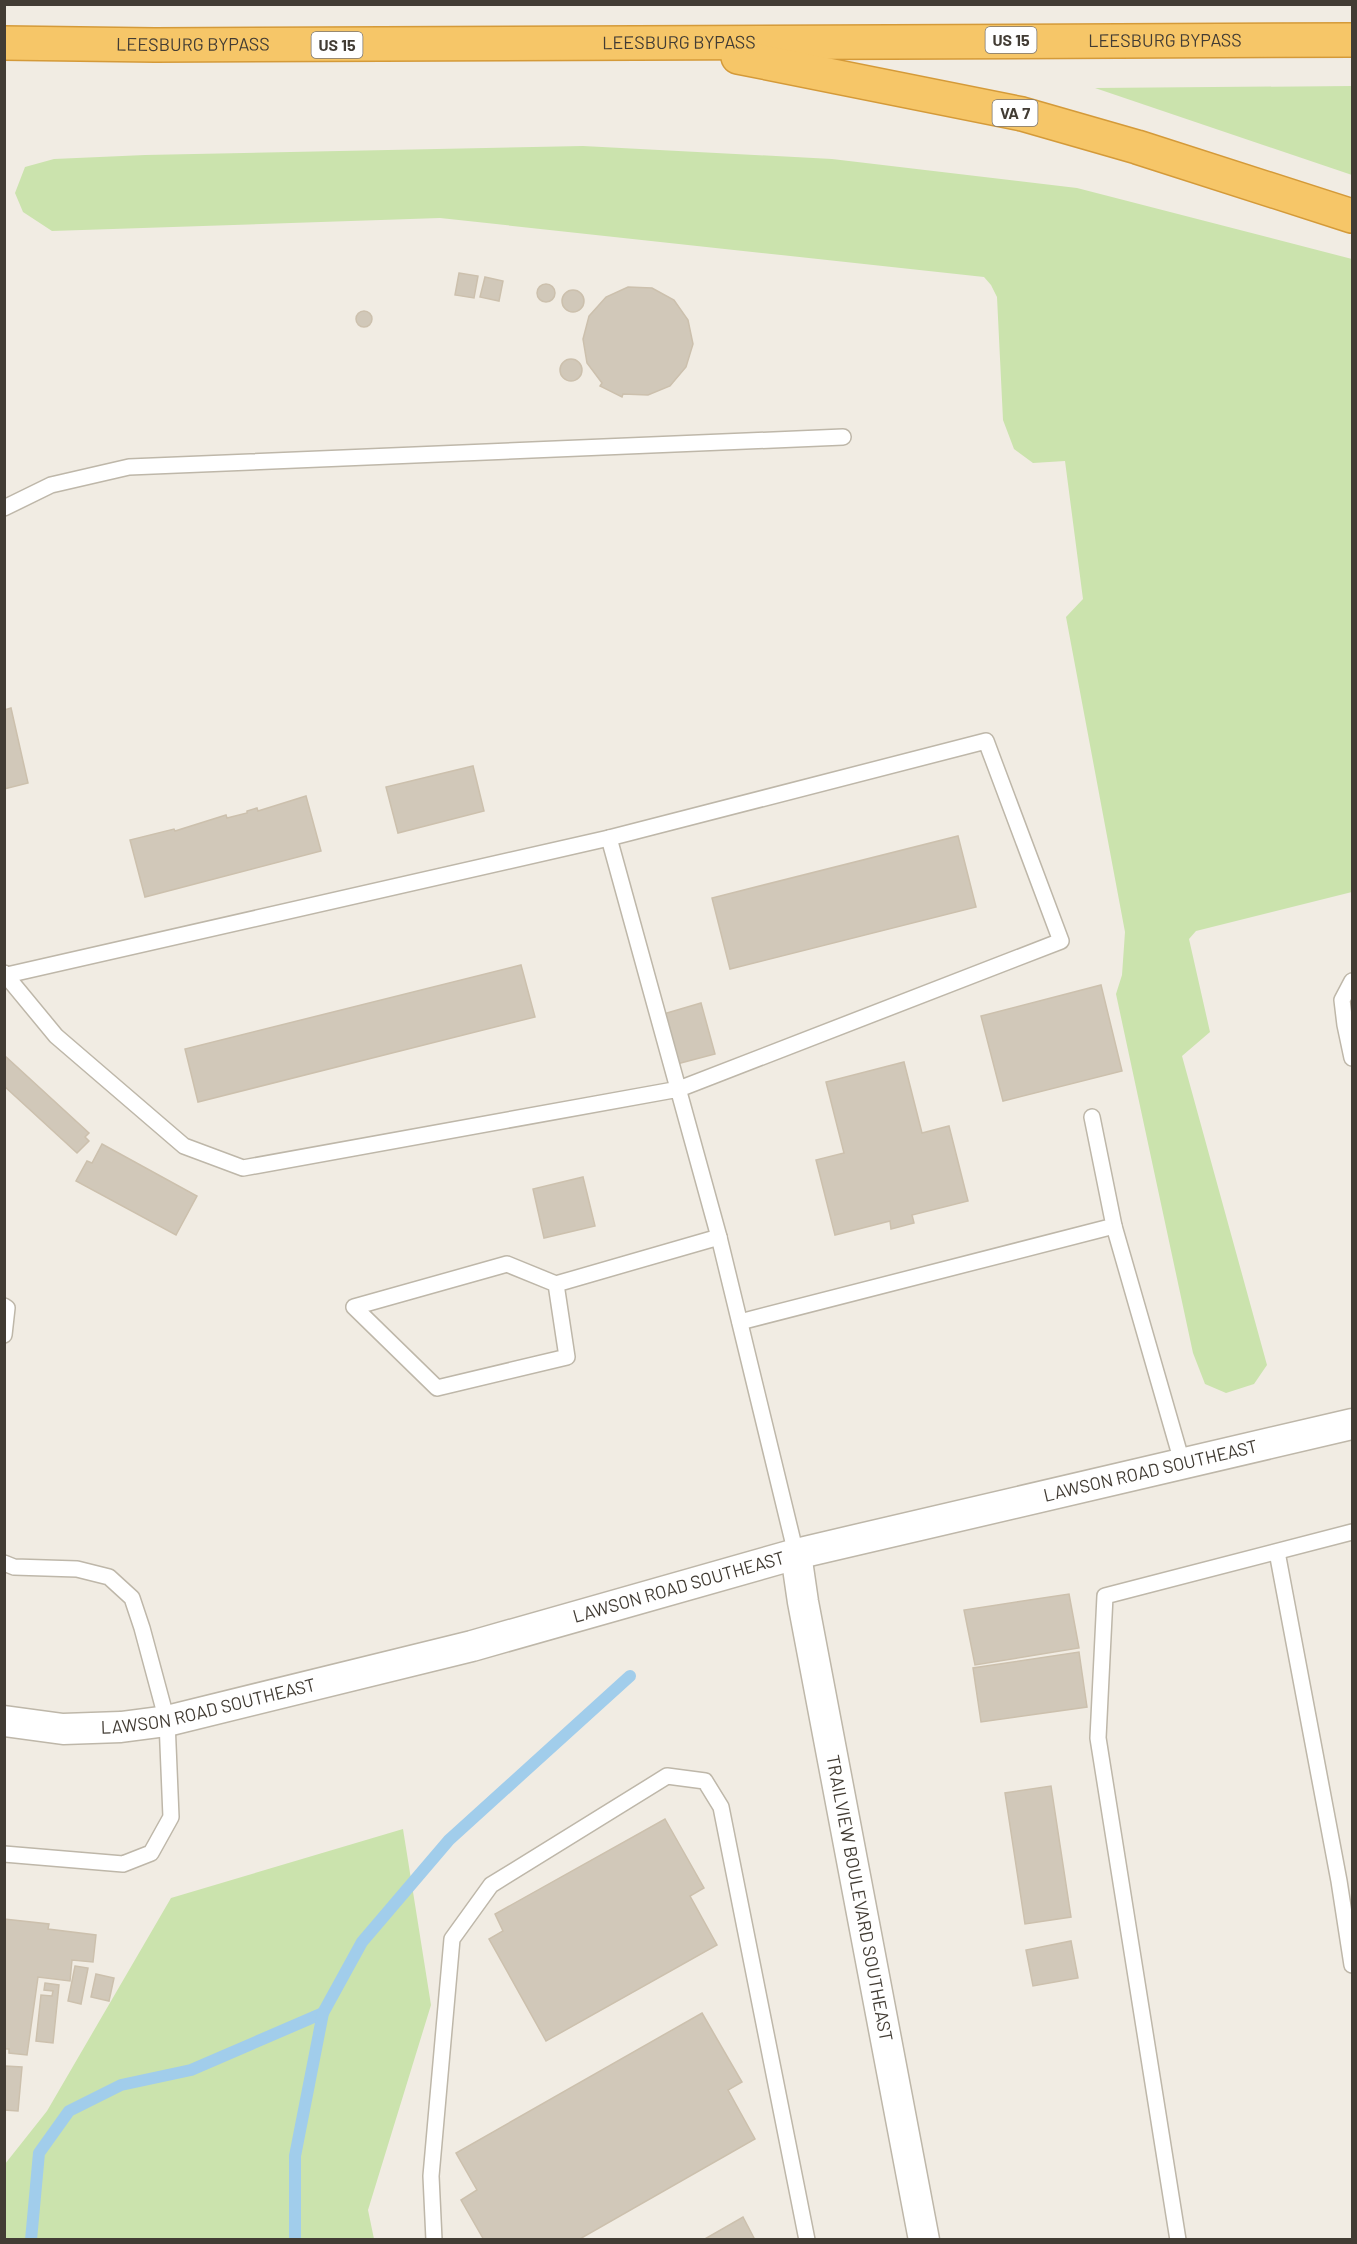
<svg xmlns="http://www.w3.org/2000/svg" width="1357" height="2244" viewBox="0 0 1357 2244" font-family="Barlow,sans-serif">
<style>
.green{fill:#cbe3ad}
.lines{fill:none;stroke-linecap:round;stroke-linejoin:round}
.stream{stroke:#a1cdeb;stroke-width:12}
.building{fill:#d1c8b9;stroke:#ccc0ad;stroke-width:1.5}
.service-casing{stroke:#beb7a9;stroke-width:18}
.minor-casing{stroke:#beb7a9;stroke-width:33}
.motorway-casing{stroke:#d49a39;stroke-width:36}
.service{stroke:#fff;stroke-width:15}
.minor{stroke:#fff;stroke-width:30}
.motorway{stroke:#f6c668;stroke-width:33}
.labels{text-anchor:middle;stroke-width:4.5;stroke-linejoin:round;paint-order:stroke}
.shield{fill:#fff;stroke:#7b7671;stroke-width:1.5}
.shield-label{font-size:16px;font-weight:bold;fill:#423c34}
.street-label{font-size:18px;fill:#423c34;stroke:#fff}
</style>
<rect width="100%" height="100%" fill="#f1ece3"/>
<g class="green">
<path d="M1352 86V175L1095 88Z"/>
<path d="M583 146 832 159 1077 188 1352 259V892L1196 931 1189 939 1210 1032 1182 1056 1267 1365 1254 1384 1226 1393 1205 1384 1193 1353 1116 994 1122 975 1125 932 1066 617 1083 599 1065 461 1033 463 1014 449 1003 420 997 297 991 285 984 277 440 218 52 231 23 212 15 193 25 167 54 159 145 155Z"/>
<path d="M403 1829 431 2005 368 2210 374 2239H5V2164L47 2111 171 1898Z"/>
</g>
<g class="lines">
<g class="stream">
<path d="M31 2240 39 2153 69 2111 121 2085 191 2070 323 2013"/>
<path d="M295 2240V2156L323 2013 362 1942 449 1840 630 1676"/>
</g>
</g>
<g class="building">
<path d="M459 273 478 276 474 298 455 295Z"/>
<path d="M485 277 503 281 499 301 480 297Z"/>
<circle cx="546" cy="293" r="9"/>
<path d="M628 287 652 288 674 300 688 320 693 344 686 367 670 386 648 395 623 394 622 397 600 386 602 383 587 363 583 339 589 316 606 297Z"/>
<circle cx="573" cy="301" r="11"/>
<circle cx="364" cy="319" r="8"/>
<circle cx="571" cy="370" r="11"/>
<path d="M11 708 28 783 4 789V710Z"/>
<path d="M473 766 484 811 398 833 386 787Z"/>
<path d="M306 796 321 851 145 897 130 840 174 829 175 831 226 815 227 818 247 813V811L257 808 258 811Z"/>
<path d="M958 836 976 907 730 969 712 898Z"/>
<path d="M521 965 535 1017 198 1102 185 1049Z"/>
<path d="M1101 985 1122 1071 1003 1101 981 1016Z"/>
<path d="M701 1003 715 1054 673 1065 660 1015Z"/>
<path d="M4 1055 89 1133 85 1137 89 1141 77 1153 4 1086Z"/>
<path d="M904 1062 922 1133 949 1126 968 1201 912 1215 914 1223 891 1229 890 1221 835 1235 816 1160 844 1153 826 1082Z"/>
<path d="M102 1144 197 1196 176 1235 76 1181 87 1161 92 1163Z"/>
<path d="M583 1177 595 1226 544 1238 533 1189Z"/>
<path d="M1069 1594 1079 1648 975 1665 964 1610Z"/>
<path d="M1079 1652 1087 1707 981 1722 973 1668Z"/>
<path d="M1051 1786 1071 1917 1025 1924 1005 1793Z"/>
<path d="M665 1819 704 1888 690 1896 717 1945 546 2041 489 1939 503 1931 495 1914Z"/>
<path d="M4 1919 49 1924 48 1929 96 1935 93 1962 72 1960 70 1981 38 1977 27 2055 9 2053V2049H4Z"/>
<path d="M1071 1941 1078 1978 1033 1986 1026 1950Z"/>
<path d="M75 1966 88 1968 81 2004 68 2001Z"/>
<path d="M96 1974 114 1978 109 2001 91 1997Z"/>
<path d="M45 1983 59 1985 53 2043 36 2041 41 1995 52 1996 53 1991 44 1990Z"/>
<path d="M702 2013 742 2082 728 2090 755 2139 578 2240H484L461 2200 477 2190 456 2153Z"/>
<path d="M5 2066 22 2067 18 2111 4 2110Z"/>
<path d="M743 2217 755 2240H703Z"/>
</g>
<g class="lines">
<defs>
<g id="service">
<path d="M4 508 51 485 129 467 843 437"/>
<path d="M4 973 56 1036 184 1146 243 1168 679 1089 1061 941 986 741 609 838 719 1237 796 1554"/>
<path d="M7 975 609 838"/>
<path d="M1352 981 1342 1000 1345 1025 1352 1058"/>
<path d="M1114 1226 1182 1462"/>
<path d="M556 1284 507 1264 354 1307 437 1388 567 1357 556 1284 719 1237"/>
<path d="M4 1306 7 1308 4 1335"/>
<path d="M740 1322 1114 1226 1092 1117"/>
<path d="M1277 1552 1339 1881 1352 1965"/>
<path d="M4 1563 14 1567 77 1569 109 1577 132 1598 142 1628 167 1721 171 1817 151 1853 123 1864 4 1854"/>
<path d="M434 2240 431 2176 452 1939 491 1885 667 1776 705 1781 721 1807 807 2240"/>
<path d="M1178 2240 1098 1738 1105 1596 1352 1532"/>
</g>
<g id="minor">
<path id="s1" d="M796 1554 803 1602 924 2240"/>
<path id="s2" d="M4 1721 63 1729 121 1727 167 1721 472 1646 796 1554 1352 1424"/>
</g>
<g id="motorway">
<path id="s3" d="M4 43 155 45 1352 40"/>
<path d="M738 57 1022 114 1137 147 1352 216"/>
</g>
</defs>
<use href="#service" class="service-casing"/>
<use href="#minor" class="minor-casing"/>
<use href="#motorway" class="motorway-casing"/>
<use href="#service" class="service"/>
<use href="#minor" class="minor"/>
<use href="#motorway" class="motorway"/>
</g>
<g class="labels">
<g class="shield">
<rect x="985.5" y="27" width="51" height="26" rx="4.5"/>
<rect x="311.5" y="32" width="51" height="26" rx="4.5"/>
<rect x="992.5" y="100" width="45" height="26" rx="4.5"/>
</g>
<g class="shield-label">
<text x="1011" y="46">US 15</text>
<text x="337" y="51">US 15</text>
<text x="1015" y="119">VA 7</text>
</g>
<g class="street-label">
<text dy="6" stroke="none"><textPath href="#s3" startOffset="1161">LEESBURG BYPASS</textPath></text>
<text dy="6" stroke="none"><textPath href="#s3" startOffset="675">LEESBURG BYPASS</textPath></text>
<text dy="6" stroke="none"><textPath href="#s3" startOffset="189">LEESBURG BYPASS</textPath></text>
<text dy="6" stroke="none"><textPath href="#s2" startOffset="1179">LAWSON ROAD SOUTHEAST</textPath></text>
<text dy="6" stroke="none"><textPath href="#s2" startOffset="693">LAWSON ROAD SOUTHEAST</textPath></text>
<text dy="6" stroke="none"><textPath href="#s2" startOffset="207">LAWSON ROAD SOUTHEAST</textPath></text>
<text dy="6" stroke="none"><textPath href="#s1" startOffset="350">TRAILVIEW BOULEVARD SOUTHEAST</textPath></text>
</g>
</g>
<rect width="1357" height="2244" fill="none" stroke="#423c34" stroke-width="12"/>
</svg>
